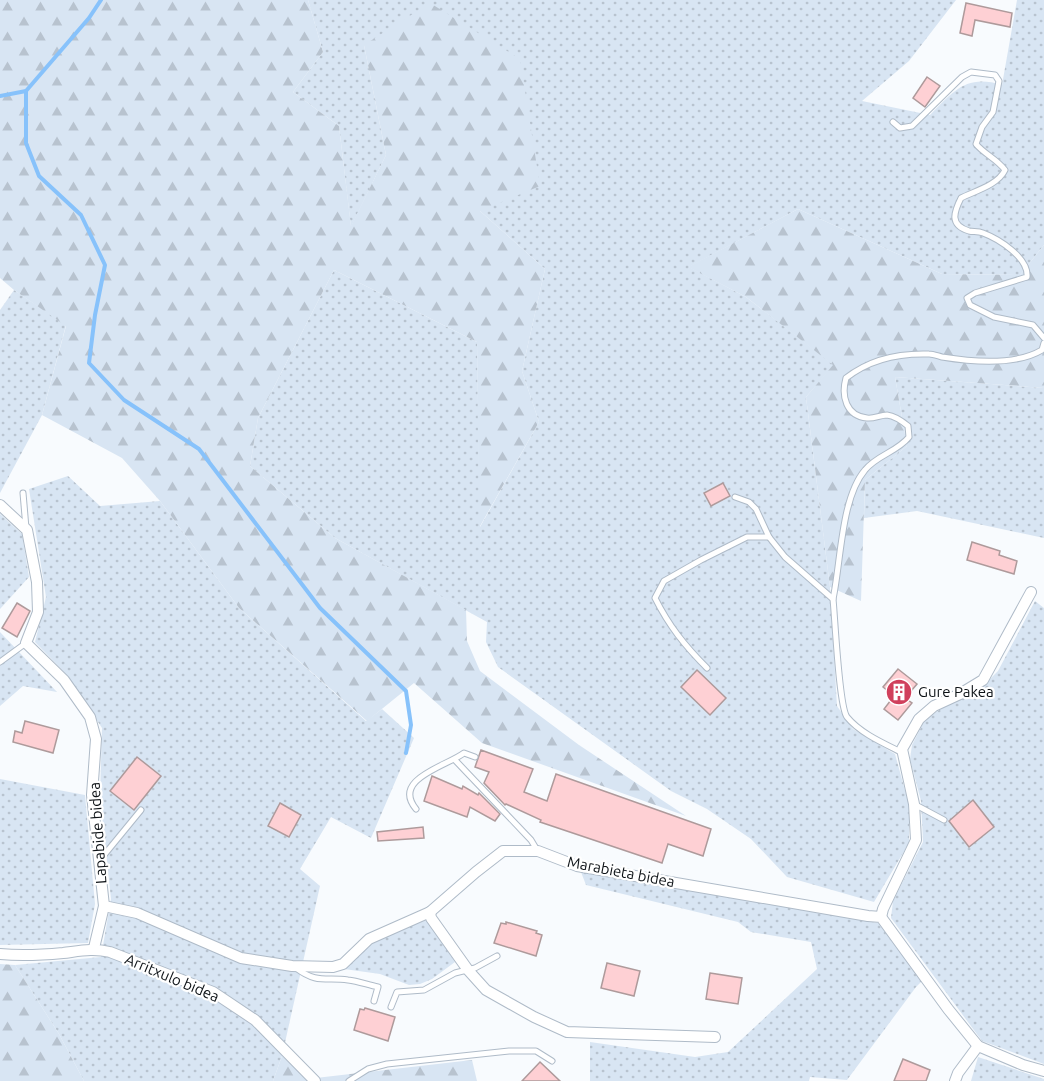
<svg xmlns="http://www.w3.org/2000/svg" width="1044" height="1081" viewBox="0 0 1044 1081" font-family="Ubuntu,sans-serif">
<style>
.grass{fill:url(#grass-dots)}
.forest{fill:url(#forest-firs)}
.lines{fill:none;stroke-linecap:round;stroke-linejoin:round}
.stream{stroke:#87c2fb;stroke-width:4}
.building{fill:#fed0d4;stroke:#ae9a9b;stroke-width:1.5}
.lane-casing{stroke:#afbbc8;stroke-width:7}
.street-casing{stroke:#afbbc8;stroke-width:12}
.lane{stroke:#fff;stroke-width:5}
.street{stroke:#fff;stroke-width:10}
.labels{text-anchor:middle;stroke-width:4.5;stroke-linejoin:round;paint-order:stroke}
.poi-label{font-size:15px;fill:#0c1115;stroke:#fff;text-anchor:start}
.street-label{font-size:15px;fill:#0c1115;stroke:#fff}
</style>
<defs>
<pattern id="grass-dots" width="8" height="8" patternUnits="userSpaceOnUse" patternTransform="scale(1.5)"><rect width="8" height="8" fill="#d8e5f3"/><path d="M2 2h.1M6 6h.1" fill="none" stroke="#b8c3cf" stroke-width="1.8" stroke-linecap="round"/></pattern>
<pattern id="forest-firs" width="22" height="20" patternUnits="userSpaceOnUse" patternTransform="scale(1.5)"><rect width="22" height="20" fill="#d8e5f3"/><path d="M5 1l3.5 6h-7zM16 11l3.5 6h-7z" fill="#b8c3cf"/></pattern>
</defs>
<rect width="100%" height="100%" fill="#f8fbfe"/>
<g class="grass">
<path d="M308 0H956L909 61 862 101 930 115C954 91 966 74 1002 85L1017 0H1044V245L1020 275 942 274 798 209 689 267 746 297 834 365 806 397 830 587 837 706 853 729 895 754 909 805V843L874 902 787 877 751 839 707 809 671 791 498 667 486 642 487 622 335 538 250 466 258 418 334 270 477 342 480 527 539 422 522 371 545 269 480 211 364 45 386 155 351 227 339 126 293 92 323 52Z"/>
<path d="M14 290 66 325 42 415 0 493V310Z"/>
<path d="M895 377 1044 388V538L917 511 864 518 865 480 907 446Z"/>
<path d="M68 476 100 506 160 501 239 608 366 721 382 709 414 738 371 838 331 817 300 869 320 886 282 1056 273 1081H84L59 1034 15 965 101 957 111 899 100 796 102 728 67 675 35 642 46 597 29 489Z"/>
<path d="M0 514 22 534 29 577 0 609Z"/>
<path d="M1035 601 1044 608V1064L982 1041 891 918 893 901 923 842 921 801 910 759 912 745 925 720 945 706 981 688 998 671Z"/>
<path d="M0 632 57 692 23 686 0 706Z"/>
<path d="M0 779 85 795 95 904 88 943 0 945Z"/>
<path d="M581 872 878 923 922 981 916 987 847 1080 810 1077 809 1081H590V1042L695 1057 728 1052 817 969 811 942 751 932 738 922 586 885Z"/>
<path d="M427 920 455 962 432 979 420 984 409 985 380 974 344 969 374 942 393 931Z"/>
<path d="M978 1057 1044 1079V1081H971Z"/>
</g>
<g class="forest">
<path d="M0 0H308L323 52 293 92 339 126 351 226 386 155 364 45 430 3 520 59 540 186 480 211 545 269 522 371 539 422 479 528 477 342 334 270 258 418 250 466 335 538 466 610 467 641 480 671 579 745 686 816 482 743 414 683 367 721 239 608 160 501 122 458 42 415 66 326 14 290 0 278Z"/>
<path d="M798 209 942 274 1020 275 1044 245V388L895 377 907 446 865 480 861 601 830 587 806 397 833 365 746 297 688 267Z"/>
<path d="M0 964 15 965 59 1034 84 1081H0Z"/>
<path d="M282 1056 307 1079 472 1060 477 1081H273Z"/>
</g>
<g class="lines">
<g class="stream">
<path d="M26 91V143L39 176 81 215 105 265 95 315 89 363 124 400 199 449 320 608 406 691 411 725 406 753"/>
<path d="M0 96 26 91 89 18 101 0"/>
</g>
</g>
<g class="building">
<path d="M966 3 1012 13 1010 27 975 20 972 36 960 33Z"/>
<path d="M927 77 940 86 925 107 913 98Z"/>
<path d="M723 483 730 496 711 506 704 493Z"/>
<path d="M972 542 1000 551 999 555 1017 561 1014 574 967 560Z"/>
<path d="M17 603 30 611 17 637 2 628Z"/>
<path d="M898 669 917 684 905 698 912 703 898 720 884 709 894 696 883 687Z"/>
<path d="M697 670 726 698 710 715 681 687Z"/>
<path d="M25 721 59 730 53 753 13 742 15 731 22 733Z"/>
<path d="M481 750 533 769 524 792 547 801 556 774 711 829 703 856 668 844 662 863 540 822 541 820 506 804 505 805 484 783 489 772 475 767Z"/>
<path d="M137 757 161 776 134 810 110 791Z"/>
<path d="M432 776 462 789 463 786 478 795 479 793 500 814 495 821 470 807 467 817 424 801Z"/>
<path d="M973 800 994 827 969 847 949 821Z"/>
<path d="M280 803 301 815 289 837 268 826Z"/>
<path d="M423 827 424 838 378 841 377 832Z"/>
<path d="M506 922 537 931 536 933 542 935 536 956 494 943 501 923 506 924Z"/>
<path d="M607 963 640 971 634 996 601 988Z"/>
<path d="M710 973 742 978 738 1004 706 999Z"/>
<path d="M365 1008 395 1017 388 1041 354 1030 360 1009 364 1010Z"/>
<path d="M903 1059 930 1070 926 1081H894Z"/>
<path d="M540 1062 560 1081H522Z"/>
</g>
<g class="lines">
<defs>
<g id="lane">
<path d="M893 122 900 128 912 126 962 77 971 72 995 75 999 81 993 112 982 127 976 144C984 154 997 159 1005 170 998 185 975 191 961 198 954 212 949 225 969 231 973 232 978 231 983 233 999 239 1029 258 1027 277L975 293 967 298 970 305 994 317 1033 325 1044 338"/>
<path d="M23 493 26 528"/>
<path d="M735 497 749 502 756 509 769 537 785 557 833 599C835 618 839 707 847 717 860 733 883 743 901 752"/>
<path d="M833 599C841 562 841 498 865 470 877 455 897 452 909 437L908 426C902 421 895 416 887 415 880 415 874 419 867 418 846 416 841 396 846 378 870 359 898 353 929 354 933 354 938 356 942 357 973 362 1015 366 1042 350L1044 343"/>
<path d="M0 662 26 643"/>
<path d="M707 668C685 646 669 626 655 598L664 581 701 560 747 537H769"/>
<path d="M455 760 531 840 537 850"/>
<path d="M914 804 944 820"/>
<path d="M416 809C391 779 447 766 464 753L475 757"/>
<path d="M100 860 141 810"/>
<path d="M296 968C317 984 326 977 348 980 358 981 368 985 378 987L374 1001"/>
<path d="M391 1007 397 992 424 990 455 973 475 968 497 956"/>
<path d="M349 1081 368 1069 387 1064 509 1051H536L552 1061"/>
</g>
<g id="street">
<path d="M0 505 27 530 37 582 38 612 26 643 64 680 90 717 96 739 92 795 104 906 94 948"/>
<path d="M104 906 137 913 241 958 292 966 333 967 343 964 369 939 430 912 476 872 503 851H538L577 866 868 916 881 917 948 1009 978 1046 1023 1065 1044 1071"/>
<path d="M430 912 431 918 468 970 486 990 534 1017 567 1032 715 1037"/>
<path d="M881 917 883 909 916 840 914 804 902 749 919 719 934 706 960 694 983 680 1031 592"/>
<path d="M0 954C20 956 42 955 63 953 80 951 93 948 110 952L213 992 255 1020 315 1081"/>
<path d="M955 1081 958 1073 978 1046"/>
</g>
</defs>
<use href="#lane" class="lane-casing"/>
<use href="#street" class="street-casing"/>
<use href="#lane" class="lane"/>
<use href="#street" class="street"/>
</g>
<defs>
<symbol id="building-disc" viewBox="-11 -11 22 22"><circle r="9.5" fill="#d0405c" stroke="#fff"/><path d="M-4-6H4V6H1V3H-1V6H-4ZM-2.5-4.3h1.7v1.8h-1.7ZM.8-4.3h1.7v1.8H.8ZM-2.5-1h1.7V.8h-1.7ZM.8-1h1.7V.8H.8Z" fill="#fff"/></symbol>
</defs>
<g fill-rule="evenodd">
<use href="#building-disc" x="884" y="677" width="30" height="30"/>
</g>
<g class="labels">
<g class="poi-label">
<text x="918" y="697">Gure Pakea</text>
</g>
<g class="street-label">
<text transform="translate(98 833) rotate(-94)" y="5">Lapabide bidea</text>
<text transform="translate(621 872) rotate(11)" y="5">Marabieta bidea</text>
<text transform="translate(172 978) rotate(23)" y="5">Arritxulo bidea</text>
</g>
</g>
</svg>
